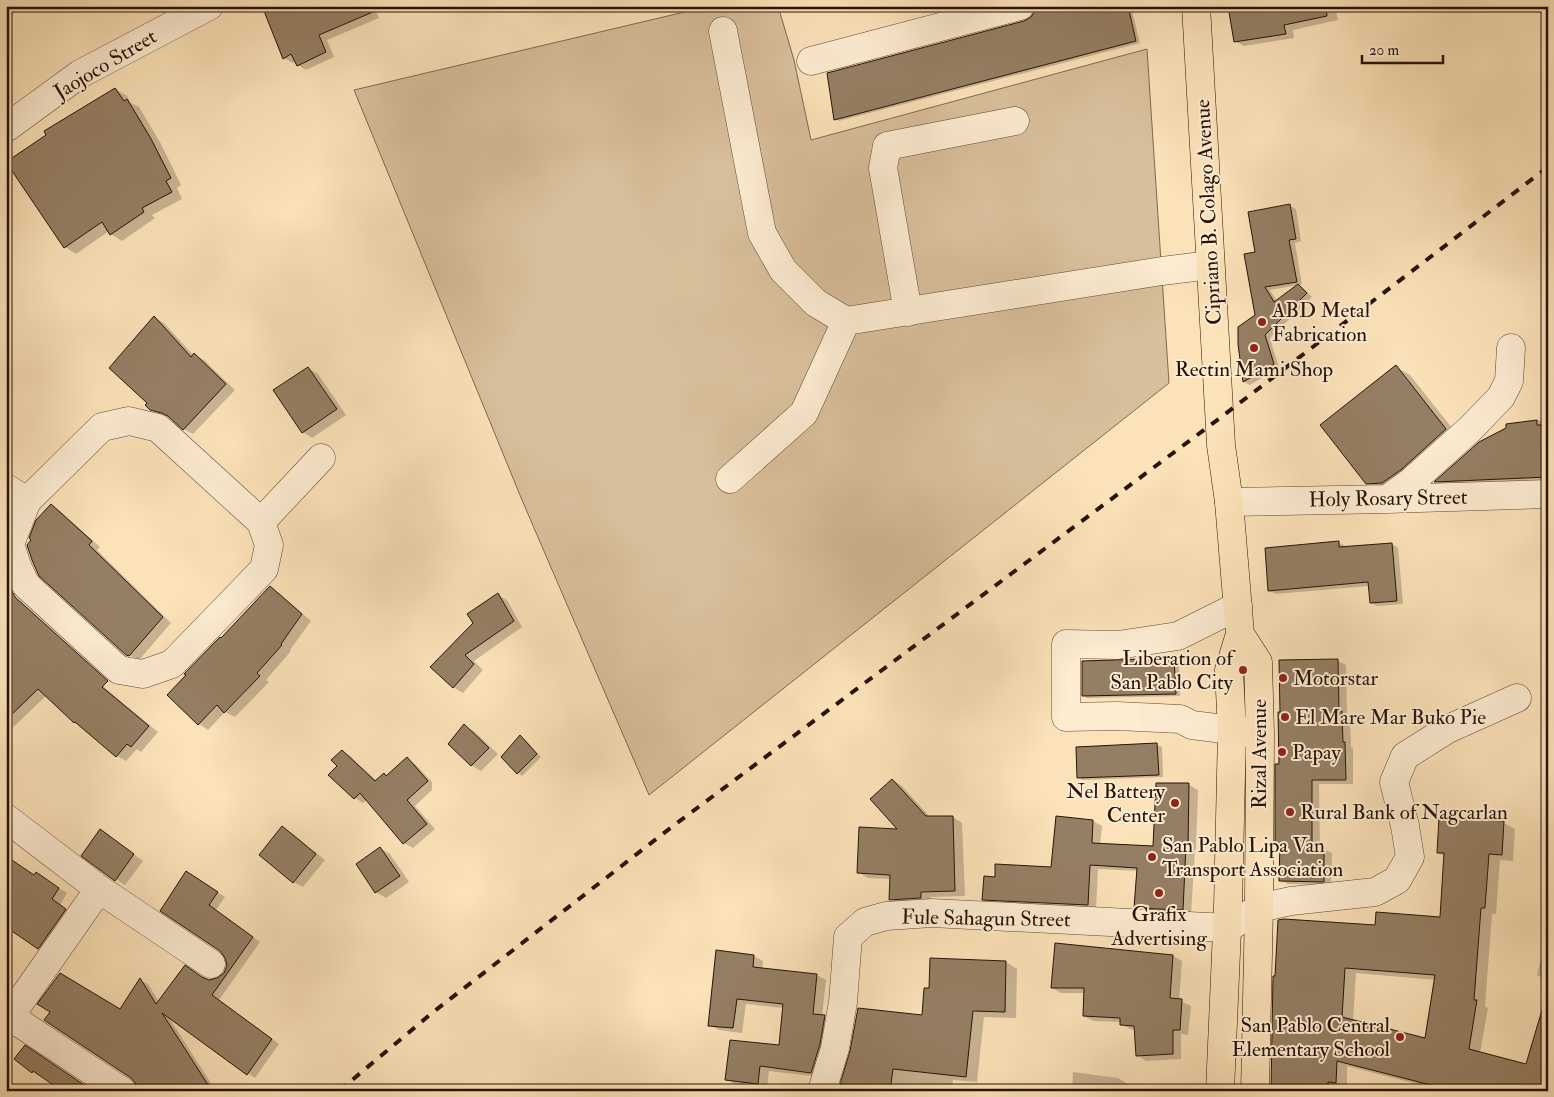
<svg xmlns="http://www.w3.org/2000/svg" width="1554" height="1097" viewBox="0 0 1554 1097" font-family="'IM FELL Double Pica',serif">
	<rect width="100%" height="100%" fill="#fce2b9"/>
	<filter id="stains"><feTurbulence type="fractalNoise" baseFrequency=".004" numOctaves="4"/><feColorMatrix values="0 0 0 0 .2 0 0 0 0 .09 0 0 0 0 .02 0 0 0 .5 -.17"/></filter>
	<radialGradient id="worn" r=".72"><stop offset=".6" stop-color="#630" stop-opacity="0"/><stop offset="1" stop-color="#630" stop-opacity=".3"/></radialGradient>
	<!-- green -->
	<path fill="#d8bf9b" stroke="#7f6951" d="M710,6H778L794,60L811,140L1147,49L1169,383L649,795L522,500L354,90Z"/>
	<!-- shadow -->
	<path fill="#0003" fill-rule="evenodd" d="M263,6H374L379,18L327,40L334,57L306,70L298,65L296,61L293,63L284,58Z
		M1036,6H1131L1140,43L839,121L835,119L1024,22L1032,18L1036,10Z
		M1230,6H1335L1338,20L1293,30L1294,38L1244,46L1235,41Z
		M115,89L127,96L131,103L139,107L161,144L181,185L177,188L182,199L152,215L155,218L122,241L111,234L109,231L76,254L65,247Z
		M1290,206L1296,209L1301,241L1295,243L1302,285H1299L1304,289L1312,297L1270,338L1279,368L1250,385L1244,382L1240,344L1256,316L1257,253ZM1298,285L1277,301L1270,290Z
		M155,318L164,323L194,356L195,355L204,360L235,390L193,434L184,429L171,417L161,415L150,409L149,403Z
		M1396,367L1410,375L1460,438L1382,491L1367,483Z
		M308,368L318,374L346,415L312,438L303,432Z
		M1548,419V485L1449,489L1437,482L1508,428V425Z
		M51,505L60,511L100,547L97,550L171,623L139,660L127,654L33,540Z
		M1338,542L1345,546V548L1392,544L1398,548L1403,604L1377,606L1371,603L1369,586L1276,594L1270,591Z
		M270,588L279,593L311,621L290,650L291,651L266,680L269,682L235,717L225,712L208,730L199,724L169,695Z
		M498,595L507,600L522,627L474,661L483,670L463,693L453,687L474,623Z
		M1174,659L1179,662L1180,696L1087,698L1083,695V662Z
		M1338,661L1346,665L1347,715L1350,717L1351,747L1353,748V784H1319L1320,848L1324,849L1332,853L1331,885L1288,884L1280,880L1281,845L1276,842L1281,766V662Z
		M98,682L158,732L141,752L137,749L126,761L117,756L82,727L74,722L47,695L6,734V684Z
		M464,726L474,731L498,754L481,771L471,765Z
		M520,737L525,739L541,757L522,776L518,773Z
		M1157,745L1162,747L1163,777L1083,780L1078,777L1077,748Z
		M342,751L350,756L377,781L384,775L387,776L407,759L415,764L432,782V790L415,806L435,829L413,848L404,843L367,800L363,803L355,798L330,775L338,766Z
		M893,780L902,786L930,817H953L962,823L965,896L931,897L930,903L900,905L890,899L891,879L868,878L858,872L900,831Z
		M1157,784L1189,785L1198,790L1196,849H1195L1191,914L1144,912L1135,907L1138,871L1098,869L1096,909L992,904L983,899L996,878L1052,868L1093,821L1102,826L1100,845L1154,848Z
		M1441,818L1504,823L1515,829L1513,861L1500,860L1496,914H1492L1485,1006L1488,1008L1480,1053L1527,1065L1548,1091H1444L1347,1066V1088H1339V1091H1272L1274,977L1376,926L1441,918L1445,856L1438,853ZM1356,973L1436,980L1426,1040L1353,1021Z
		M283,828L292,833L325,860L303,887L293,882Z
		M101,831L143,861L125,885L83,856Z
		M6,846L11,850L6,856Z
		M380,848L390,854L409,882L386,898L376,892L358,864Z
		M34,876L44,879L67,893L60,905L74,914L47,953L39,948Z
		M194,877L225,897L216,910L260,942L219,1000L279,1044L255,1078L168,1016L216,1091H139L121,1011L140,980L148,984L159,1002L204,979L209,981L218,979L225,974L228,965Z
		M1548,931V981L1537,975Z
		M1056,944L1173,956L1182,961L1179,1000L1191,1006L1188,1035L1181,1034V1059L1146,1061L1137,1055L1135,1030L1130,1029L1121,1024V1022L1093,1021L1084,1016L1085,993H1061L1052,988Z
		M717,952L754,956L763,961L762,969L817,975L826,980L822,1016L834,1022L820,1077L769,1071L767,1088L735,1084L726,1079L780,1047L784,1008L746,1004L742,1033L719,1030L710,1025Z
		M1006,962L1017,969L1016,1018L984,1017L977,1082L953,1080L951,1091H841L923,1017Z
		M1073,1072L1118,1078L1128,1084V1091H1072Z"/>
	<!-- building -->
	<path fill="#957f64" stroke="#261307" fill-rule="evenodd" d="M262,6H387L319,35L326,52L297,66L291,54L283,59Z
		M1053,6H1128L1136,41L834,120L827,73L1024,21L1031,17L1035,11Z
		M1228,6H1326L1327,16L1284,25L1286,34L1234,42Z
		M115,88L124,101L127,99L150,137L171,178L166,181L172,192L142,208L144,212L110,235L102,222L64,248L6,162L46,135L44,131Z
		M1290,204L1296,239L1289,240L1297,282L1265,287L1274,302L1298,284L1307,293L1265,335L1274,364L1243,382L1238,344V327L1255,315L1244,254L1255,252L1248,212Z
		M154,316L191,357L194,353L226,384L183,430L168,416L162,413L150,410L145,405L147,403L109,368Z
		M1396,365L1446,429L1402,469L1382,483L1366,484L1320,425Z
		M308,367L337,409L302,433L273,390Z
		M1537,420V425H1548V477L1434,482L1479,442L1506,428V424Z
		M51,504L92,541L89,545L163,617L129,656L126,655L39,576L32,560L27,545L31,540L29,538L36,520Z
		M1339,541V547L1392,543L1397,601L1370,603L1368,582L1268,591L1265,548Z
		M9,586L15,597L108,681L102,687L149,726L131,747L127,744L116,757L75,722L74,723L38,689L6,720V589Z
		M270,586L302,614L281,644L282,645L257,673L260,676L224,713L217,705L198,725L167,695L186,675L184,674L220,637L221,638Z
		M498,593L514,621L465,655L474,664L453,688L430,667L473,623L467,614Z
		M1174,658L1176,694L1082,696V661Z
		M1338,659L1339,711H1342L1343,742H1345L1346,780H1312V847H1324V882L1279,881L1280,843H1275V764H1279L1278,712H1280L1279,660Z
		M464,724L489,748L471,766L448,744Z
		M520,735L537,754L517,774L501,757Z
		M1157,743L1159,775L1077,778L1076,747Z
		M342,750L375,781L384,773L386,776L407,757L428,781L407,800L427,824L403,844L360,793L354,799L328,775L337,766L331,760Z
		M892,779L926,816H953L955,891L921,892V898L889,900L890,875L857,873L859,827L897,829L870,799Z
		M1156,783H1189L1188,845H1186L1183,910L1134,908L1137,868L1090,865L1088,905L982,900L984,876L995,877V864L1051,867L1056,816L1093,820L1092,843L1153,846Z
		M1439,817L1504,821L1502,855L1489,854L1485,908H1481L1474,1000H1477L1469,1049L1526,1064L1542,1010L1548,1011V1091H1454L1337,1061L1336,1083L1328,1082V1091H1271L1273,976H1275L1278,920L1284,919L1375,925L1376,912L1440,917L1444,853H1437ZM1345,968L1435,975L1425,1038L1342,1017Z
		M282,826L316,854L293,883L259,855Z
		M100,829L134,854L115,881L81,856Z
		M380,847L400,876L375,893L356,864Z
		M6,856L34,875L36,872L59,888L52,899L66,909L38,949L6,927Z
		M186,871L218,892L209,905L253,937L212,995L272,1039L247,1075L162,1013L212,1091H137L136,1084L131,1078L44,1020L50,1012L37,1004L60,973L120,1009L140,978L156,1004L185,965L202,977L209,980L217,978L224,973L227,965L225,958L220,951L160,911Z
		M1055,943L1173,955L1170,998L1182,999L1180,1030H1173V1054L1136,1056L1134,1026L1120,1025V1018L1083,1016L1084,988H1051Z
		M716,950L754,955L753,967L817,974L813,1014L825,1015L820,1044L811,1073L760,1066L758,1084L725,1080L730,1040L779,1045L783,1004L737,999L733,1028L708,1026Z
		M930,958L1006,961L1005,1012L973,1011L966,1077L893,1069L890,1091H840L841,1081L850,1051L858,1008L922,1015L924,988H929Z
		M25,1045L93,1091H62L33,1071L32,1073L14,1059Z"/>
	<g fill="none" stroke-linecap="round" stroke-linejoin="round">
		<defs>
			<path id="minor" d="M723,31L762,233L783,270L816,303L846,321L1162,271L1210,265
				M811,61L1020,6
				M6,128L80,74L209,6
				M908,312L883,168L887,146L1015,121
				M129,421L158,428L261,522L269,545L264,569L172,664L143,674L119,670L26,585L17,566L10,544L27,501L102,427Z
				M730,479L804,413L846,321
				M6,488L27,501
				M1387,499L1412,481L1470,429L1501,397L1509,381L1511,348
				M1229,502L1387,499L1548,494
				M261,522L321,458
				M1238,606L1178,636L1118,645L1066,644V717L1117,716L1180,719L1192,725L1255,733
				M6,818L99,889L211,964
				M6,1014L122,1091
				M6,1022L99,889
				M822,1091L835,1048L843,1002L848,937L865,922L886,916L932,913L1228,928L1259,908L1291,901L1375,892L1397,880L1410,857L1405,826L1394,782L1405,756L1448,729L1517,698"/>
			<path id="major" d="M1196,6L1221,445L1229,502L1240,634L1229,670L1232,731L1228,907L1220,1091
				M1240,634L1258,662L1260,733L1259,908L1255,1091"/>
		</defs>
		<!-- minor casing -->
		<use href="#minor" stroke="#5c4734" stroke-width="29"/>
		<!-- major casing -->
		<use href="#major" stroke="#261307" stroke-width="29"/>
		<!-- minor -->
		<use href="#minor" stroke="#fdecd2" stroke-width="28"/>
		<!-- major -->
		<use href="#major" stroke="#fce2b9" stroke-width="28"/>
		<!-- rail -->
		<path stroke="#261307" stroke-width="4" stroke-dasharray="9 9" stroke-linecap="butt" d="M339,1091L432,1013L673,826L1220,418L1548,167"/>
	</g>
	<!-- markers -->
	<g fill="#8f2418" stroke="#fdecd2" stroke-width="2">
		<circle cx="1262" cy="322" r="5"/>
		<circle cx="1254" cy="348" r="5"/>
		<circle cx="1243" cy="670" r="5"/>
		<circle cx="1283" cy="678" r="5"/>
		<circle cx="1285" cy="717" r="5"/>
		<circle cx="1282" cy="752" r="5"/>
		<circle cx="1175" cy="803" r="5"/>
		<circle cx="1290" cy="812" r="5"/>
		<circle cx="1152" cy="857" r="5"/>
		<circle cx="1159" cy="893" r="5"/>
		<circle cx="1400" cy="1037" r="5"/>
	</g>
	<g text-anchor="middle" stroke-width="4" stroke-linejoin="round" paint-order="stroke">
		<!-- street labels -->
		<g font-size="21" fill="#261307" stroke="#fdecd2">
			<text transform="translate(105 64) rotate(-31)" y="7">Jaojoco Street</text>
			<text transform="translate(1208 212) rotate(-93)" y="7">Cipriano B. Colago Avenue</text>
			<text transform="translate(1388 498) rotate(-1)" y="7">Holy Rosary Street</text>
			<text transform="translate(1259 754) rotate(-90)" y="7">Rizal Avenue</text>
			<text transform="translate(986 918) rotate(1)" y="7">Fule Sahagun Street</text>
		</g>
		<!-- poi labels -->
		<g font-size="21" fill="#261307" stroke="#fdecd2" text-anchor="start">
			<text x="1272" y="317">ABD Metal<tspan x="1272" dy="24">Fabrication</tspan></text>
			<text x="1254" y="376" text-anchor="middle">Rectin Mami Shop</text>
			<text x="1233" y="665" text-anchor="end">Liberation of<tspan x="1233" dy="24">San Pablo City</tspan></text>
			<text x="1293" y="685">Motorstar</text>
			<text x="1295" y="724">El Mare Mar Buko Pie</text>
			<text x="1292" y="759">Papay</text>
			<text x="1165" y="798" text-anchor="end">Nel Battery<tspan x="1165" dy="24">Center</tspan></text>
			<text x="1300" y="819">Rural Bank of Nagcarlan</text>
			<text x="1162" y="852">San Pablo Lipa Van<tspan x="1162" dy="24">Transport Association</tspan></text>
			<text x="1159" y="921" text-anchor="middle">Grafix<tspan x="1159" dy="24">Advertising</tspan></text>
			<text x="1390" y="1032" text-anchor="end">San Pablo Central<tspan x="1390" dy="24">Elementary School</tspan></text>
		</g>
	</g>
	<!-- margin -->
	<rect width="1554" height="1097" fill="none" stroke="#fce2b9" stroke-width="25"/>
	<rect x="8" y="8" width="1539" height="1082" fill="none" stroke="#261307" stroke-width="2.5"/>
	<rect x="12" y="12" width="1529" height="1072" fill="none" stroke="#261307"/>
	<!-- scale -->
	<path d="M1362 55v8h81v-8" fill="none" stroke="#261307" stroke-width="2.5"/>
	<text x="1369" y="55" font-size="15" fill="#261307" stroke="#fdecd2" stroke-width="4" paint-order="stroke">20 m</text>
	<rect width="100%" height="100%" filter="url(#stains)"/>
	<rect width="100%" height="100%" fill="url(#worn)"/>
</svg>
